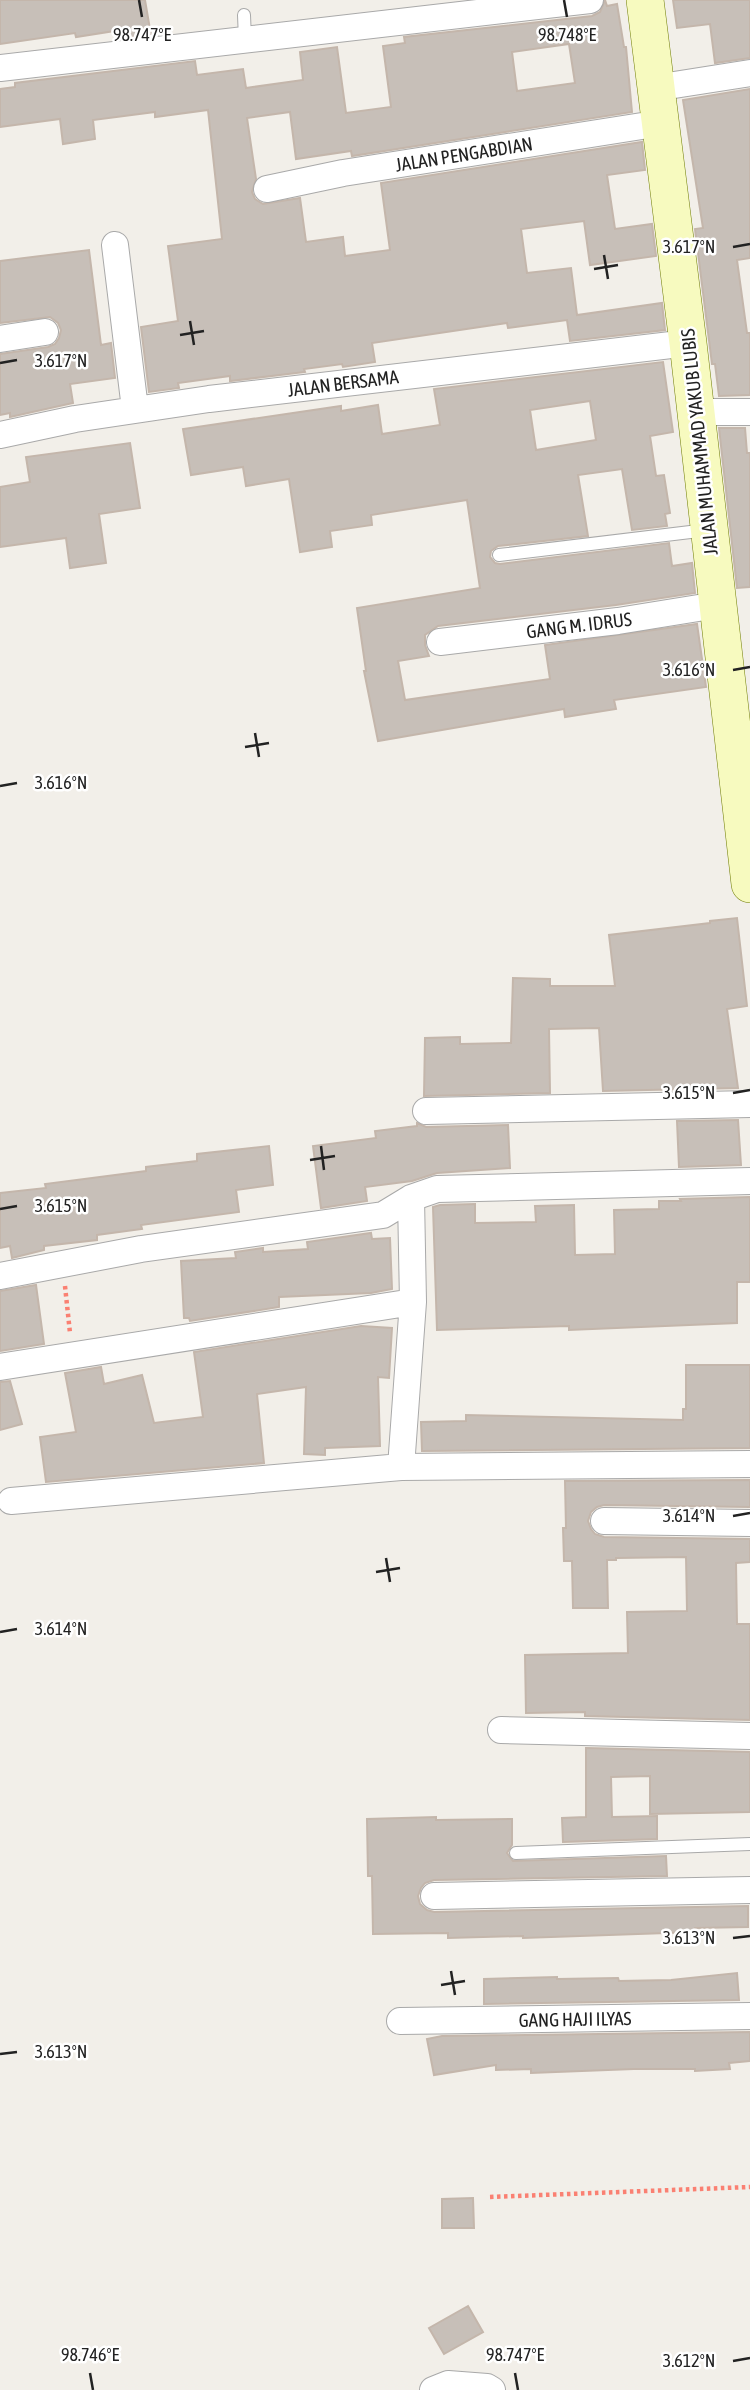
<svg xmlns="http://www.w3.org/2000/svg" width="750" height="2390" viewBox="0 0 750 2390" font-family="'Asap Condensed',sans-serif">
	<rect width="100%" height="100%" fill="#f2efe9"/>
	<!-- building -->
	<path fill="#c7bfb8" stroke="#c4b6ab" stroke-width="2" fill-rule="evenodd" d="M0,0H145L151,35L122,38L121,30L76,37L75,33L0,44Z
		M605,0L607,6L617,4L624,47H626L632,112L352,156L351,151L296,159L290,112L247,118L256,179L252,192L255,199L263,204L300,198L306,242L343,237L345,256L390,250L381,183L642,142L645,170L607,175L615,229L652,224L656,256L590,265L584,221L521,229L527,273L571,268L577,315L662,303L665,330L570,341L567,320L508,328L507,323L372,343L375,362L343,367L342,364L304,369L305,372L230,381V376L178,383L179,388L149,392L141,327L178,321L168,246L222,239L208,110L155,117V112L93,120L95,139L63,144L60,119L0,127V89L15,87V83L195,61L197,75L243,69L246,88L303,80L300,52L337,47L346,113L391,107L383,46L405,43L404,37L592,16L600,12ZM569,44L575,83L517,91L512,52Z
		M673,0H750V58L715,63L710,24L677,28Z
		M750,89V258L737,260L747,333H750V395L719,396L715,364H712L695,229L703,228L683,100Z
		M89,250L101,345L111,343L115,378L70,384L73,403L10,417V413L0,415V354L48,347L55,344L59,338L61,330L58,323L50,317L0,323V261Z
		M663,362L673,432L650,436L656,476L664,475L670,513L665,514L667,526L632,530L622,469L578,475L588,536L498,546L491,551L490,557L495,563L500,564L669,543L672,566L692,563L695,593L616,605L438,626L425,635V645L429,656L398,661L405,700L550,679L545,645L697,624L706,687L614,700L616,709L565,717L564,709L378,741L364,671H366L357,608L480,588L467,500L371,515L372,525L330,531L332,547L300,552L289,479L246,486L243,467L191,475L183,429L341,406V411L378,405L382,434L440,425L434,389ZM590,401L596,440L536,450L530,410Z
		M719,428H745L747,453H750V587L737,588Z
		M130,443L140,508L99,514L106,563L70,568L66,538L0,547V487L30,482L26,457Z
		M737,918L747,1006L727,1009L738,1088L603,1091L599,1028L549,1029L550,1093L424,1096L425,1038L460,1037V1044L511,1043L513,978L550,979V986H615L609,935L710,923V921Z
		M738,1120L741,1165L679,1167L677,1121Z
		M417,1123L426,1127L508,1125L510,1168L437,1173L412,1181L365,1187L367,1201L321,1208L313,1146L376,1138L375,1131L417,1126Z
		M269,1146L273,1185L236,1190L239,1212L141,1225L142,1229L97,1235V1240L44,1246V1250L12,1258L10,1246L0,1248V1193L46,1188L45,1184L146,1171V1167L197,1161V1154Z
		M750,1197V1282H737V1323L569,1330V1326L437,1330L433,1207L440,1205L475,1204V1223L536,1222L535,1206L574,1205L575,1255L615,1254L614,1210L659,1209V1201H681L680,1199Z
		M371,1233L372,1239L390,1238L392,1289L371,1293L279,1297V1307L190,1321L189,1318H184L181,1261L236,1258L235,1252L263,1248V1252L308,1249L307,1242Z
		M36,1285L44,1344L0,1351V1291Z
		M361,1326L392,1328L389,1378L378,1377L380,1446L325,1448V1455L304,1454L306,1387L257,1394L264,1463L46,1482L40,1437L76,1432L65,1373L101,1367L104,1384L142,1375L154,1423L203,1417L194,1352Z
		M686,1365H750V1448L422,1451L421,1422L466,1421V1415L683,1420V1409H686Z
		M10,1381L22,1424L0,1430V1382Z
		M750,1480V1507L604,1505L597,1507L591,1512L588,1521L591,1529L595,1534L604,1537L750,1539V1562L736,1563L737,1624H750V1720L585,1716V1712L526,1713L525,1655L628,1653L627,1612L687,1611L686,1557L616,1558V1560H607L608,1608H573L572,1561H564L563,1528H566L565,1481Z
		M586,1748L750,1752V1812L650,1814V1776L611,1777L612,1817L657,1816V1839L563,1842L562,1818L586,1817Z
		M436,1817V1820L512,1819V1845L507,1853L513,1861L666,1856L667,1876L434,1880L425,1883L421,1888L418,1896L420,1904L427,1910L434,1912L748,1906V1927L695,1928V1932L523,1938V1936L448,1938V1933L373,1934L372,1876H368L367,1819Z
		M737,1973L739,2000L484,2004V1979L557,1977V1979L618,1978L619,1981L671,1980Z
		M750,2032V2061L729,2063L730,2069L695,2071V2069H634L531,2073V2069L496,2070V2065L434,2075L427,2039L442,2036Z
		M473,2198L474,2228H442V2199Z
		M468,2306L483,2332L444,2354L429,2328Z"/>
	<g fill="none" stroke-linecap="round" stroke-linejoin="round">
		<defs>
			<path id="lane" d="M244,15L245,39
				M499,555L707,530
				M516,1853L750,1844"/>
			<path id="street" d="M0,68L590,0
				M655,88L750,73
				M267,189L343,173L661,123
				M115,245L135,409
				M0,339L45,332
				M696,412H750
				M0,435L75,419L209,399L688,343
				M440,642L618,621L717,605
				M426,1111L750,1104
				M0,1276L141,1249L383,1215L411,1198L437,1189L750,1181
				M0,1367L413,1302
				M401,1467L413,1302L411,1198
				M11,1501L401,1467L750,1464
				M604,1521L750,1523
				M501,1730L750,1736
				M434,1896L750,1890
				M400,2021L750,2016
				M433,2390L448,2384L487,2387L492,2390"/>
			<path id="secondary" d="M645,0L688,343L750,884"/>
		</defs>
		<!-- lane casing -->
		<use href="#lane" stroke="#a9a9a9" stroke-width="14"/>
		<!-- street casing -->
		<use href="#street" stroke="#a9a9a9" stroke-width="28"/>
		<!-- secondary casing -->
		<use href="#secondary" stroke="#707d05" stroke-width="38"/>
		<!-- path -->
		<path stroke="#fa8072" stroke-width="4.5" stroke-dasharray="3.5 3.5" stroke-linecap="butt" d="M65,1286L70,1333
			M490,2197L750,2187"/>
		<!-- lane -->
		<use href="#lane" stroke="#fff" stroke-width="12"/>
		<!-- street -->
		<use href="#street" stroke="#fff" stroke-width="26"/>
		<!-- secondary -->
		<use href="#secondary" stroke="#f7fabf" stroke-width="37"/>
	</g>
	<!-- ticks -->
	<path fill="none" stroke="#222" stroke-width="2.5" d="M139,0L142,17M564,0L567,17M733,247L750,244M604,255L608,279M594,269L618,265M190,321L194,345M180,335L204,331M0,363L17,360M733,670L750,667M255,733L259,757M245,747L269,743M0,786L17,783M733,1093L750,1090M321,1146L324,1170M310,1160L335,1156M0,1209L17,1206M733,1516L750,1513M386,1558L390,1582M376,1572L400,1568M0,1632L17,1629M733,1938L750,1936M451,1971L455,1995M441,1985L465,1981M0,2054L17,2052M733,2361L750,2358M90,2373L93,2390M515,2373L518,2390"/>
	<g text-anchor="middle" stroke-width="5" stroke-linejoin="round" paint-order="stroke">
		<!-- street labels -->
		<g font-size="19" fill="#222" stroke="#fff">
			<text transform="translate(464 154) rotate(-9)" y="7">JALAN PENGABDIAN</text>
			<text transform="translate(343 383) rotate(-7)" y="7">JALAN BERSAMA</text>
			<text transform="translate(699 442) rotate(-96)" y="7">JALAN MUHAMMAD YAKUB LUBIS</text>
			<text transform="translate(579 625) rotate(-7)" y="7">GANG M. IDRUS</text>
			<text transform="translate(575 2019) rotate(-1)" y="7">GANG HAJI ILYAS</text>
		</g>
	</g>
	<g font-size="18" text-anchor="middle" fill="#222" stroke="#fff" stroke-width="5" stroke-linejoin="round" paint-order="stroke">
		<text x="142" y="41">98.747°E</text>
		<text x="567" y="41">98.748°E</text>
		<text x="689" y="253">3.617°N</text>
		<text x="61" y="367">3.617°N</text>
		<text x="689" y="676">3.616°N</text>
		<text x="61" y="789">3.616°N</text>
		<text x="689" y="1099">3.615°N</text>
		<text x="61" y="1212">3.615°N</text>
		<text x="689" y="1522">3.614°N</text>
		<text x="61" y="1635">3.614°N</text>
		<text x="689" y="1944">3.613°N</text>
		<text x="61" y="2058">3.613°N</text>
		<text x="90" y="2361">98.746°E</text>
		<text x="515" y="2361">98.747°E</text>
		<text x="689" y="2367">3.612°N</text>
	</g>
</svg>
